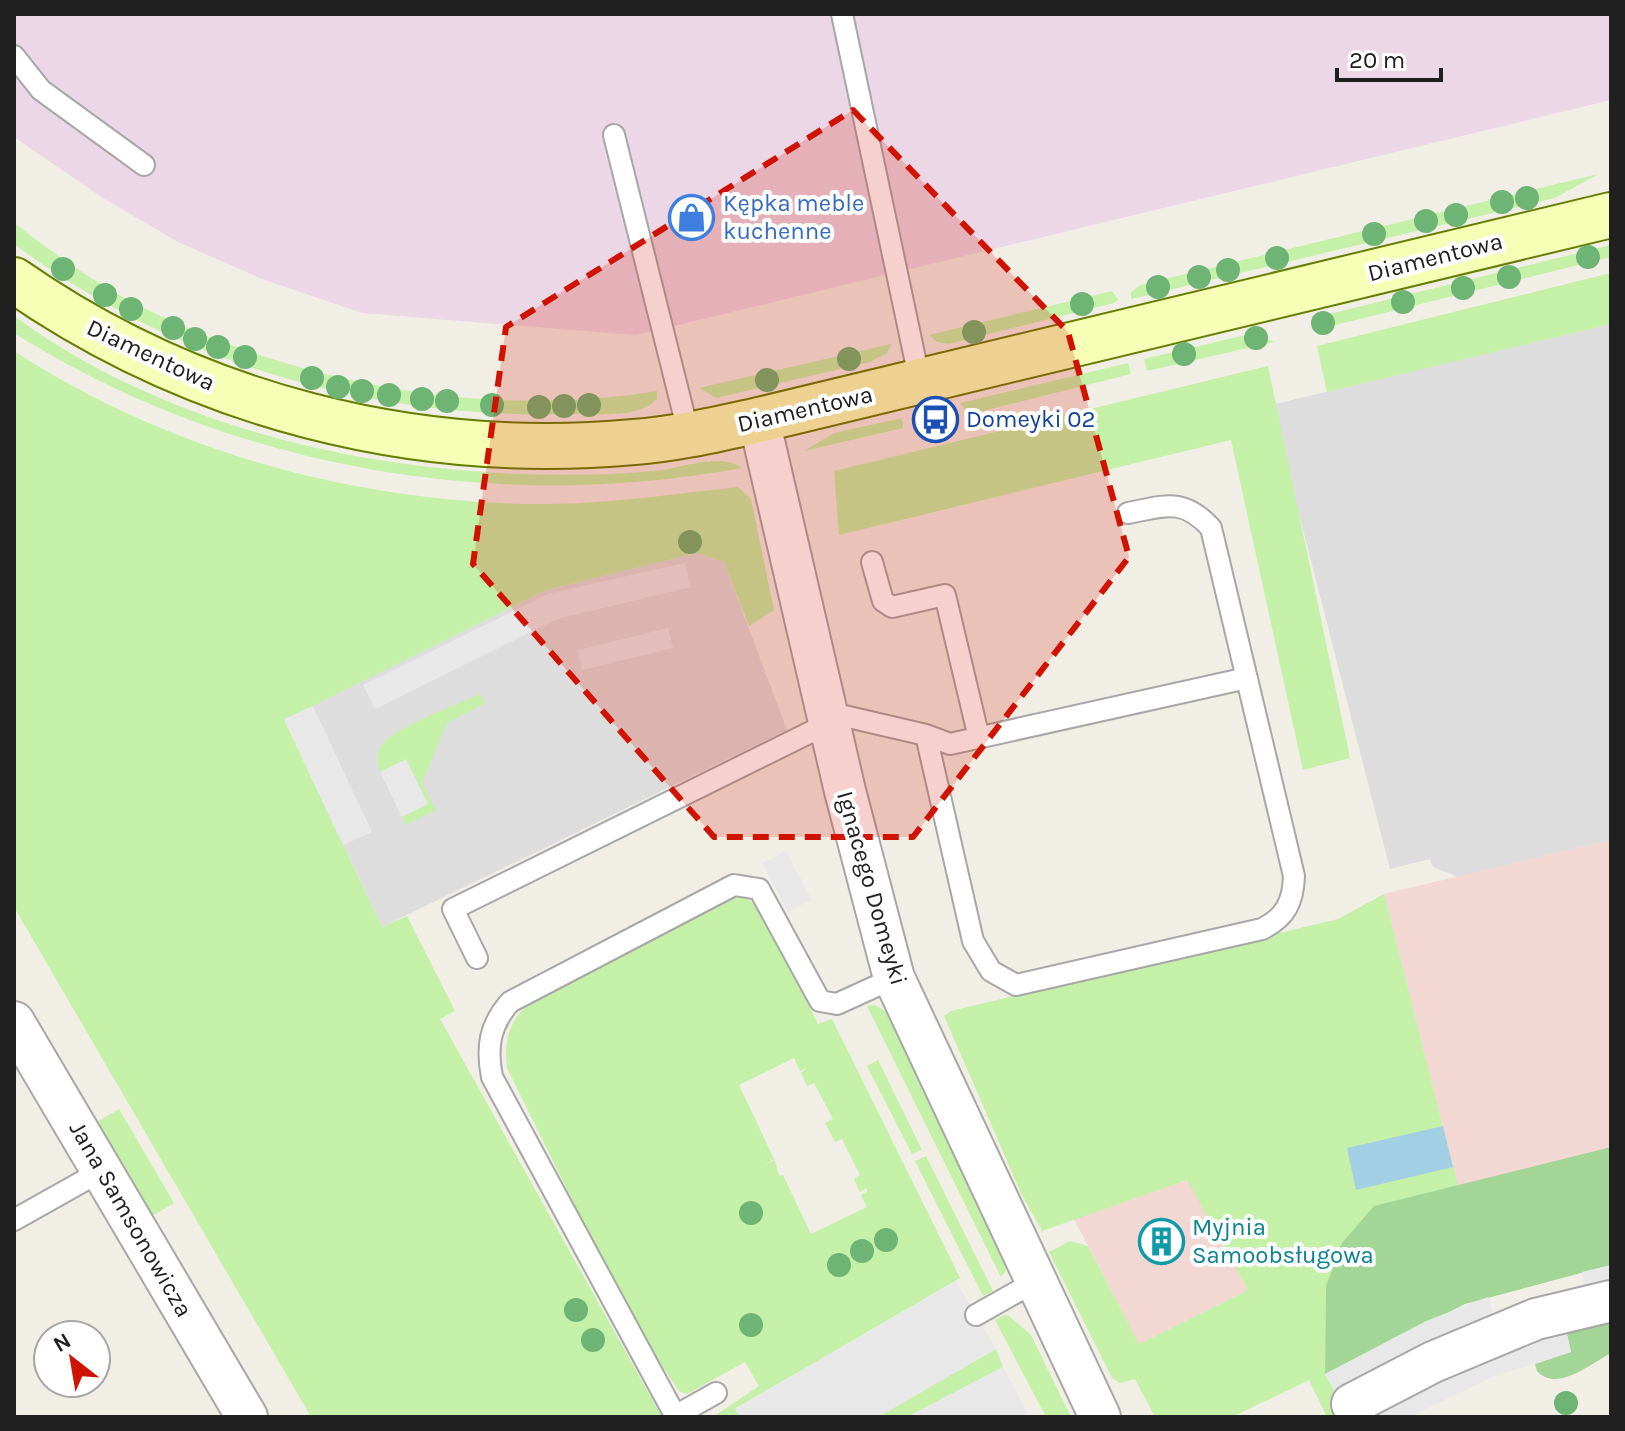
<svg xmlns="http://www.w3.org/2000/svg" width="1625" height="1431" viewBox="0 0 1625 1431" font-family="Karla,sans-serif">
	<rect width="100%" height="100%" fill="#f1eee5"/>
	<!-- residential -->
	<path fill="#dedddd" d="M1611,324V840L1458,877L1433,867L1430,859L1390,869L1271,405Z
		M697,553L724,562L787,730L382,927L284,719L546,590Z"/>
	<!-- commercial -->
	<path fill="#f3d7d3" d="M1611,840V1147L1458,1186L1384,894Z
		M1188,1180L1248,1290L1139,1344L1073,1217Z"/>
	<!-- industrial -->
	<path fill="#ebd7e6" d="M14,14H1611V100L636,335L362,313L262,279L178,242L103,198L14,137Z"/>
	<!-- grass -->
	<path fill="#c4f0a7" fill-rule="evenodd" d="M1598,174L1555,198L1131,299V292L1140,285Z
		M14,223C57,256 103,289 152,312C305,385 489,419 657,391V399C637,420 593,413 565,414C368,419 173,362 14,244Z
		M1611,245V257L1315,330L1318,321L1325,315Z
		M1611,273V324L1327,392L1317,346Z
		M1112,291L1118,300L1114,303L949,344L937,342L929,335Z
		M14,316C159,422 344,467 521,474C565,476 610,475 654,471C675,469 698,460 719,461C728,461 734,463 742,468C493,514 229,468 14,333Z
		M1254,333L1274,342L1147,371L1144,359Z
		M891,344L887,353L870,362L716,398L699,388Z
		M14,351C167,451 356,503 538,504C604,505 673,494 738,487L751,499L774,610L749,626L724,562L697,553L546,590L284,720L382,927L407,916L455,1011L440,1019L662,1417H311L14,907Z
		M1128,363L1131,374L975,413L964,409L960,403Z
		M1268,366L1350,758L1303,770L1231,440L839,535L834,471Z
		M902,418L903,428L804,451L834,433Z
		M480,694L485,703L447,723L422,783L436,810L406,825L402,817L428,803L406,759L380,772C376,762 376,750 384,742C404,723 454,706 480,694Z
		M1384,894L1458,1186L1436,1192L1326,1286L1325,1374L1350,1417H1327L1309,1380L1232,1417H1155L1135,1379L1120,1383L1112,1378L1049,1252L1070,1241L1088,1246L1139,1344L1248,1290L1187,1180L1042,1231L1021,1193L944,1016L951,1011L1338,919Z
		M727,896L747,899L760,907L818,1024L832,1019L960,1278L736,1408L740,1417H713L759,1386L745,1362L687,1394L679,1391L633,1323L507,1068C503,1037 511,1018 535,998ZM794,1058L800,1071L807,1068L801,1073L807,1086L814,1083L833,1119L825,1123L835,1142L842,1139L860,1175L854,1179L860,1192L866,1188L868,1191L861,1195L867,1207L811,1234L783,1175L779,1176L775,1160L765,1165L774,1159L739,1085Z
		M874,1005L889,1013L1002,1250L1006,1270L1001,1277L867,1006Z
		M878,1060L922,1150L912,1154L867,1066Z
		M119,1109L174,1203L152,1216L97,1122Z
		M926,1156L993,1291L983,1296L915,1161Z
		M1007,1314L1031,1335L1071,1417H1046L995,1320Z
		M996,1349L1003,1367L907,1417H878Z"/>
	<!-- forest -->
	<path fill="#a3d596" d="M1611,1147V1265L1465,1304L1325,1374L1326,1286L1342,1243L1374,1206Z
		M1611,1319V1353C1590,1364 1557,1393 1537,1371L1535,1364L1571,1352L1566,1330Z"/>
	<!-- parking -->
	<path fill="#e8e8e8" d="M685,563L691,587L557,619L375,709L363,685L548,594Z
		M668,628L673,648L582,670L578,650Z
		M313,706L372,832L343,845L284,719Z
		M406,759L428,804L402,817L380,772Z
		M786,851L812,900L788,912L762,863Z
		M1611,1265V1292L1587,1297L1582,1272Z
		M956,1281L996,1349L878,1417H740L735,1409Z
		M1488,1297L1495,1319L1337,1396L1325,1374L1426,1321Z
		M1566,1330L1571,1352L1492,1377L1410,1417H1358L1456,1367Z
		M1003,1367L1029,1417H907Z"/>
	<!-- water -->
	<path fill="#a2cfe3" d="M1443,1126L1453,1167L1356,1190L1347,1148Z"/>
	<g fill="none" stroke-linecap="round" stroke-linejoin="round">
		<defs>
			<path id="lane" d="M842,14L920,382
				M14,56L41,90L144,165
				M614,135L689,435
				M872,562L883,601L892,607L945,595L979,738
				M827,712L926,735L950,744L1247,678
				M926,735L973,941L991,971L1016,985L1262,929C1286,917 1293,902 1294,876L1211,528C1183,497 1165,506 1128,513
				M477,958L453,909L829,723
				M14,1220L103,1170
				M976,1315L1036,1281
				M675,1416L716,1393
				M676,1417L492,1077C486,1046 490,1025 510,1002L734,885L759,889L820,1001L837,1004L894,978"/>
			<path id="street" d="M759,420L845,791L894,978L1100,1417
				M14,1022L247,1417
				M1352,1404L1433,1362L1536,1319L1611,1301"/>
			<path id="secondary" d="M14,280C195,406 415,462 634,442C676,439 718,429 759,420L1611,215"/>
		</defs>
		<!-- lane casing -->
		<use href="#lane" stroke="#a7a7a7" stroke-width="24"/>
		<!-- street casing -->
		<use href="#street" stroke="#a7a7a7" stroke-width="44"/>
		<!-- secondary casing -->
		<use href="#secondary" stroke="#657e00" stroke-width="48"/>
		<!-- lane -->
		<use href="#lane" stroke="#fff" stroke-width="20"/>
		<!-- street -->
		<use href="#street" stroke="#fff" stroke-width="40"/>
		<!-- secondary -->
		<use href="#secondary" stroke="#f5ffb6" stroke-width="44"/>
	</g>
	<!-- trees -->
	<g fill="#6eb474">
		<circle cx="1527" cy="198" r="12"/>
		<circle cx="1502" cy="202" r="12"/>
		<circle cx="1456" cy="215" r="12"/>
		<circle cx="1426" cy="221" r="12"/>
		<circle cx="1374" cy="234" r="12"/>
		<circle cx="1588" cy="257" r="12"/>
		<circle cx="1277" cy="258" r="12"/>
		<circle cx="63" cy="269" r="12"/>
		<circle cx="1228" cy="270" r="12"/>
		<circle cx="1199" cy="277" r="12"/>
		<circle cx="1509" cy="277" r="12"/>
		<circle cx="1158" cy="287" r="12"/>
		<circle cx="1463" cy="288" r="12"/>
		<circle cx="105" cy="295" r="12"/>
		<circle cx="1403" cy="302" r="12"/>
		<circle cx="1082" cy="304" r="12"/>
		<circle cx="131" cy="309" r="12"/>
		<circle cx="1323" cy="323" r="12"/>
		<circle cx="173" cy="328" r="12"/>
		<circle cx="974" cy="332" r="12"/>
		<circle cx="1256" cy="338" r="12"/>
		<circle cx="195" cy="339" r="12"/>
		<circle cx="218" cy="347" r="12"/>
		<circle cx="1184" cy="354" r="12"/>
		<circle cx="245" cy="357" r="12"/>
		<circle cx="849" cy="359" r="12"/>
		<circle cx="312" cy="378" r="12"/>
		<circle cx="767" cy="380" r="12"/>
		<circle cx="338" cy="387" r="12"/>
		<circle cx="362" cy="391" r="12"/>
		<circle cx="389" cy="395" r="12"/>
		<circle cx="422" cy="399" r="12"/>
		<circle cx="447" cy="401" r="12"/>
		<circle cx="492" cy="405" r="12"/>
		<circle cx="589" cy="405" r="12"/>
		<circle cx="564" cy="406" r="12"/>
		<circle cx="539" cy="407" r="12"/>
		<circle cx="690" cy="542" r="12"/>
		<circle cx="751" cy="1213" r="12"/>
		<circle cx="886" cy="1240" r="12"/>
		<circle cx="862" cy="1251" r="12"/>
		<circle cx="839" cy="1265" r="12"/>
		<circle cx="576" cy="1310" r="12"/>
		<circle cx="751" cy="1325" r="12"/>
		<circle cx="593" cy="1340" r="12"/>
		<circle cx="1566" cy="1403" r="12"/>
	</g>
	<!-- marked area -->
	<path fill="#d01200" fill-opacity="0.2" stroke="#d01200" stroke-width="6" stroke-dasharray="16 10" stroke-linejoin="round" d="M853,110L1068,332L1129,557L913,837H714L473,564L506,327Z"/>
	<!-- icons -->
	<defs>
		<symbol id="shop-ring" viewBox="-11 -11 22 22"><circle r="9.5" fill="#fff" stroke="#3f7fe0" stroke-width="1.5"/><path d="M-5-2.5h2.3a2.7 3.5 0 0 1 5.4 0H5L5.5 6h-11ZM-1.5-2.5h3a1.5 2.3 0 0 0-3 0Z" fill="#3f7fe0"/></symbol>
		<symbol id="bus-ring" viewBox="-11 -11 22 22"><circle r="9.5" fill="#fff" stroke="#1a4fb4" stroke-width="1.5"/><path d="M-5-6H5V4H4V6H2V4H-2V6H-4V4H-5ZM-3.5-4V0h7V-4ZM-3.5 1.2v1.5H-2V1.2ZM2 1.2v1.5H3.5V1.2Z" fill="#1a4fb4"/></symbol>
		<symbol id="building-ring" viewBox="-11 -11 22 22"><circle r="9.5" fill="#fff" stroke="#0f9aa8" stroke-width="1.5"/><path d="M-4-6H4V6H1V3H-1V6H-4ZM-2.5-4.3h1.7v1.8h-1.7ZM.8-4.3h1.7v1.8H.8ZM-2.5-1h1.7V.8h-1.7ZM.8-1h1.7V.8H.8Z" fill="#0f9aa8"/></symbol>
	</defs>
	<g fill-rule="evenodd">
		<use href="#shop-ring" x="666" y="192" width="51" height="51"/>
		<use href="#bus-ring" x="910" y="394" width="51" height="51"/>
		<use href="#building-ring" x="1136" y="1216" width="51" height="51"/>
	</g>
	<g text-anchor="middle" stroke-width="8" stroke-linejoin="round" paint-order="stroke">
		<!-- shop labels -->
		<g font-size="24" fill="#366cbe" stroke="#fff" text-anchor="start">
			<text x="723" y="211">Kępka meble<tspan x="723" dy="28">kuchenne</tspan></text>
		</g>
		<!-- street labels -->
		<g font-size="24" fill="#202020" stroke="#fff">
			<text transform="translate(1435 257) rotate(-14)" y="8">Diamentowa</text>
			<text transform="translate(151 355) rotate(25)" y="8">Diamentowa</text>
			<text transform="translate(805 409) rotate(-13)" y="8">Diamentowa</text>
			<text transform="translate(872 888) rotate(74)" y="8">Ignacego Domeyki</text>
			<text transform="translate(131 1219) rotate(60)" y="8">Jana Samsonowicza</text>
		</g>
		<!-- transit labels -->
		<g font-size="24" fill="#164399" stroke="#fff" text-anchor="start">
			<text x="966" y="427">Domeyki 02</text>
		</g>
		<!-- culture labels -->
		<g font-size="24" fill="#0d838f" stroke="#fff" text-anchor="start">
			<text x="1192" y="1235">Myjnia<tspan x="1192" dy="28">Samoobsługowa</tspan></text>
		</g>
	</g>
	<!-- border -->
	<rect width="1625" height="1431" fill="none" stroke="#202020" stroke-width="32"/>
	<!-- north arrow -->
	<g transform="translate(72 1359) rotate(329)"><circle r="38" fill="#ffffff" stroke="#a6a6a6" stroke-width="2"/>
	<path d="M0-6L14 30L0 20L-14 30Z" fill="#d01200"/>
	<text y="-12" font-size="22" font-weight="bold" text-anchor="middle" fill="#202020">N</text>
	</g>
	<!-- scale -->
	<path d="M1337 68v12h104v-12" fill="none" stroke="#202020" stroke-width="4"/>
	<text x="1349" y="68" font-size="24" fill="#202020" stroke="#ffffff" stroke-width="6" paint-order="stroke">20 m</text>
</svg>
